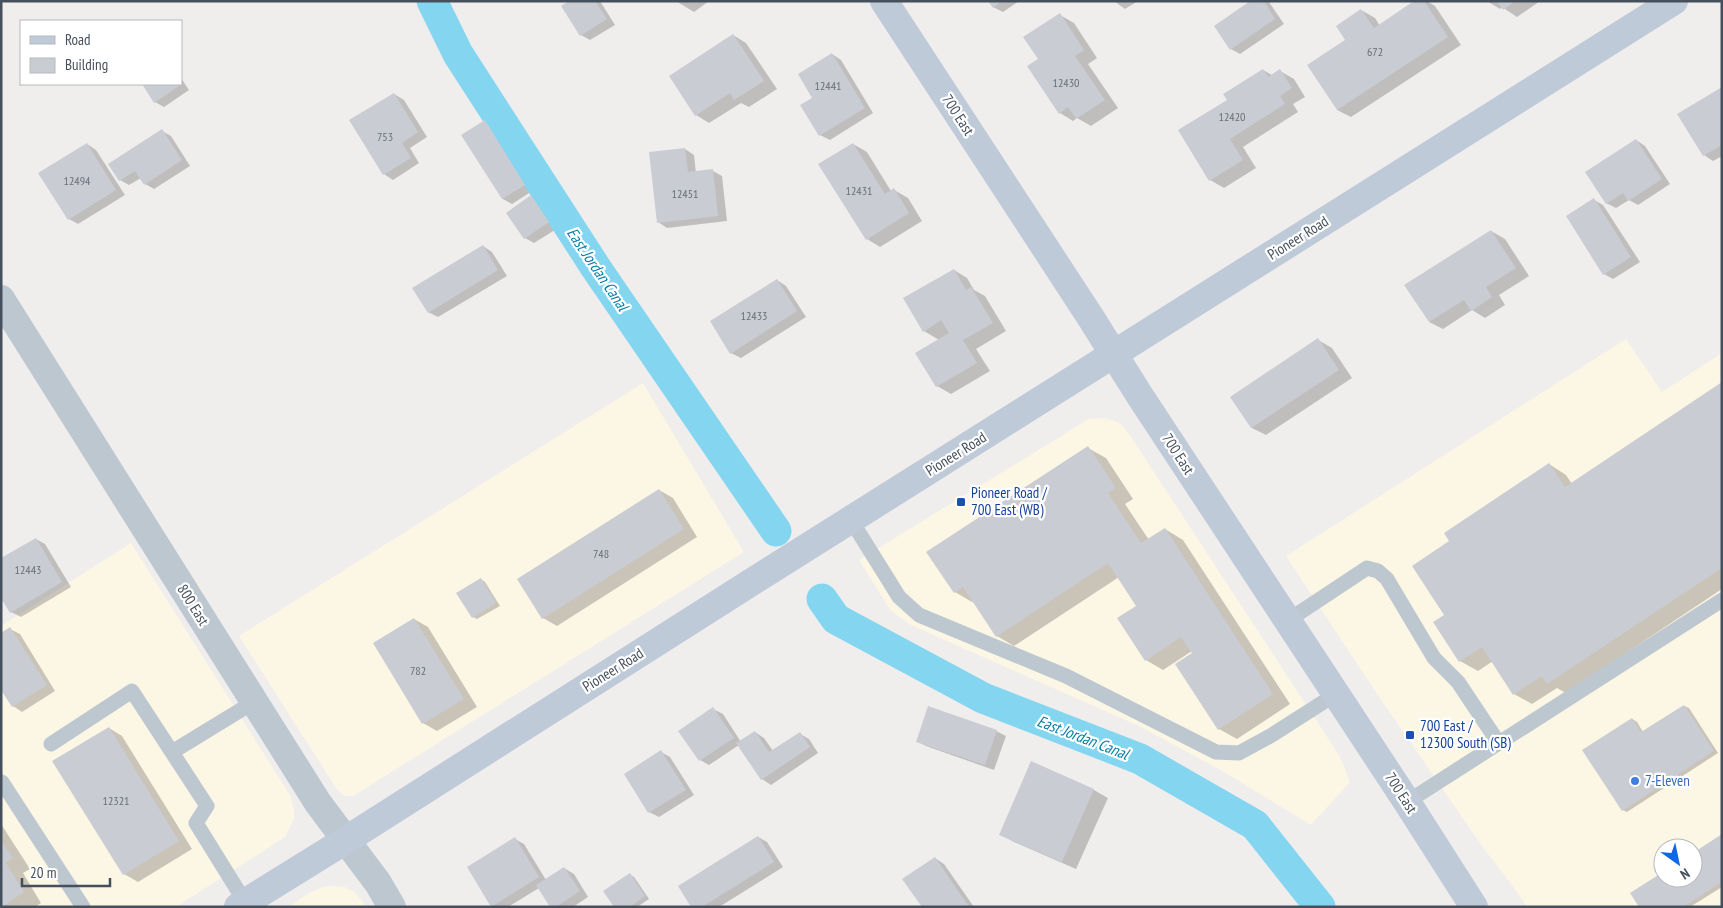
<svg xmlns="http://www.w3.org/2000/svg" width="1723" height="908" viewBox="0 0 1723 908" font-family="'PT Sans Narrow',sans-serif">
	<rect width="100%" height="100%" fill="#f0eded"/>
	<!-- commercial -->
	<path fill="#fcf6e5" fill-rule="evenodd" d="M1626,339L1662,392L1722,353V907H1527L1509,881L1484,849L1375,691L1286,556ZM1663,848H1693V878H1663Z
		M643,383L744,552L353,796H345L338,791L239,636Z
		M1105,418L1117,422L1123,426L1133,440L1339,755L1350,782L1311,825L1219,769L1139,726L911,625L891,611L859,560L1079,425L1089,419Z
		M131,543L290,795L294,809V819L285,837L176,907H1V626Z
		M330,886L345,887L353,891L362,900L366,907H288L309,893L323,887Z"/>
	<!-- shadow -->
	<path fill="#0003" d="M571,1H600L615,25L590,40L581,35Z
		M676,1H709L694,12Z
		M989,1H1019L1003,12L993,7Z
		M1114,1H1138L1125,9Z
		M1252,1L1269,2L1284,24L1240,54L1231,49Z
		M1417,1H1427L1435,6L1461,45L1351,117L1337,110L1346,40L1361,10L1375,18L1380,26Z
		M1487,1H1540L1517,17L1502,7L1500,9Z
		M1060,15L1074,23L1097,58L1088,64L1118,108L1091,126L1077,118L1073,121L1060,113L1039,59Z
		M733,35L746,43L777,89L749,107L741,103L709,123L696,115Z
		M832,54L841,60L873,113L830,140L820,135L814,98Z
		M1263,70L1272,75L1280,71L1294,79L1305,97L1293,104L1298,112L1243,147L1256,168L1224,188L1210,180L1229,100Z
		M181,78L189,90L164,107L155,102L143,84H181Z
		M1722,88V156L1713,161L1704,155Z
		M394,94L404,100L427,137L410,148L419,163L393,180L384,174Z
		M485,122L494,127L534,190L512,204L503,199L463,135Z
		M162,131L171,136L190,166L154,189L145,184L141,178L129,185L120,180Z
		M1636,140L1645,146L1670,184L1638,205L1629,200L1616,208L1606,203Z
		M87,144L96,150L125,195L78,224L69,219Z
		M853,144L867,152L891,191L894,190L908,198L922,221L880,247L867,239Z
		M685,149L694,155L696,173L713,171L722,176L727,221L667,228L658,222Z
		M531,197L540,202L558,228L534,243L525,238Z
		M1594,200L1603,205L1640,262L1613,279L1604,274Z
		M1491,231L1505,239L1529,276L1499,295L1505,305L1485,318L1472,310L1443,329L1429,322Z
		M483,246L492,252L507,276L438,317L428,312Z
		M954,270L967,278L974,290L985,296L1006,331L976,349L990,371L951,394L937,386L939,340L924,331Z
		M777,280L786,286L806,317L741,358L731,353Z
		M1318,340L1332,348L1352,378L1266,435L1252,428L1232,398Z
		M1722,383V589L1566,693L1557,688L1532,704L1514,694L1493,661L1478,671L1460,661L1446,615L1451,542L1549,464L1566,475L1572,484Z
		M1088,448L1106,458L1133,499L1125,504L1149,540L1165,529L1183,540L1290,704L1237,739L1219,729L1192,651L1163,670L1146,660L1137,606L1119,577L1014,646L997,636L974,601L972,602L955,592Z
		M659,490L673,498L697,537L557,626L543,618L519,579Z
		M36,539L45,544L71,587L21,617L11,612Z
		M481,579L485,582L500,606L477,619L473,617Z
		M414,619L428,627L477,707L437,731L423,723Z
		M10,629L20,634L55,691L22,712L13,706Z
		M1684,706L1689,708L1718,753L1627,812L1623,810L1632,719L1637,722L1643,732Z
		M713,709L723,714L741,742L755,732L764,738L773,751L800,734L809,739L818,753L771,785L762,779L739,745L709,765L700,760Z
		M109,728L122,736L192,849L138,882L124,874Z
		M996,731L1006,736L994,770L926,746L917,741Z
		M661,752L670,757L694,795L659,817L649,812Z
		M1031,763L1094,790L1108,798L1076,869L1014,842L1000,834Z
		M1,824L30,869L23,873L41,903L35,907H1Z
		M1722,836V887L1690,907H1641L1663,873V878H1693V854Z
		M758,837L767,842L783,867L719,907H692Z
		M515,839L524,844L546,880L564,868L574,874L588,897L573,907H551L539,888L508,907L492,906Z
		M935,858L944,864L974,907H923Z
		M630,875L634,877L649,899L637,907H615Z"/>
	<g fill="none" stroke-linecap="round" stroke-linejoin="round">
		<!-- canal -->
		<path stroke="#84d6f0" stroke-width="31" d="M432,1L458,54L596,268L776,531
			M822,599L836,619L983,698L1140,759L1255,825L1320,907"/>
	</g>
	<!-- building -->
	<path fill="#caccd3" d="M569,1H595L607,19L580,36L561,6Z
		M988,1H1002L993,8Z
		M1250,1H1264L1275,19L1230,50L1214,26Z
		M1414,1H1424L1448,37L1337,110L1307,65L1345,40L1336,26L1361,9L1374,28Z
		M1497,1H1515L1503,10Z
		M1060,13L1084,50L1075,56L1105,100L1076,119L1068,107L1059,114L1027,66L1038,59L1023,37Z
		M733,34L764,81L734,100L730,93L695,116L669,76Z
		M832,53L865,108L819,136L800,105L812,98L798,74Z
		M1263,69L1268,77L1280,69L1292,88L1280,96L1285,104L1230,139L1243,160L1209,181L1178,130L1227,100L1223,94Z
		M142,84H182L154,103Z
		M1722,87V145L1703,156L1677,114Z
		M394,93L418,132L402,143L411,158L383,175L349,120Z
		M485,120L525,185L502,199L461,135Z
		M162,129L182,160L144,185L135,171L119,181L108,164Z
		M1636,139L1662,179L1628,201L1623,193L1606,204L1585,172Z
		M87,143L116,190L68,220L38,173Z
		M853,143L885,194L894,188L909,213L866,240L818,164Z
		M685,148L688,172L713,169L718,216L657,223L649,152Z
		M531,195L549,222L524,239L506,213Z
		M1594,198L1631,257L1603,275L1566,216Z
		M1491,230L1516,268L1486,287L1492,297L1471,311L1464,300L1429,322L1404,285Z
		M483,245L498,270L428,313L412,288Z
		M954,269L966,290L971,287L993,323L963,340L977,363L936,387L915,353L949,333L941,320L923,332L903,298Z
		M777,279L797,311L730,354L710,321Z
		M1318,338L1339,370L1251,428L1230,397Z
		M1722,382V568L1547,684L1542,676L1513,695L1482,647L1459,662L1433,622L1444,615L1412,566L1449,541L1444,533L1549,463L1565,487Z
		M1088,446L1116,488L1108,493L1141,543L1165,528L1273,694L1218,730L1175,664L1192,653L1181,637L1145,661L1117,618L1136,606L1108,563L996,637L963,587L954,593L926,552Z
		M659,489L684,529L542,619L517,579Z
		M36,538L62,582L10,613L1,598V558Z
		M481,578L496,603L472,618L456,593Z
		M414,618L464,699L422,724L373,643Z
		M10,627L47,685L12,707L1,690V633Z
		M1684,705L1714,751L1622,811L1582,750L1632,718L1641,732Z
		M928,706L997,730L985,765L916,742Z
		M713,707L734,738L699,761L678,731Z
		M109,727L179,841L123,875L52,761Z
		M755,731L769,752L800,732L810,747L761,780L736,743Z
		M661,750L686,790L648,813L624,774Z
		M1031,761L1094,789L1062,862L999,835Z
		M1722,834V882L1683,907H1639L1630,893L1663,872V878H1693V853Z
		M758,836L774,862L702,907H691L678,886Z
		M515,837L539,877L491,907L467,867Z
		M1,840L13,858L6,863L24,892L2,907Z
		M935,857L969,907H922L902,879Z
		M564,867L580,891L556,907H550L536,885Z
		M630,873L645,896L630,907H614L603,891Z"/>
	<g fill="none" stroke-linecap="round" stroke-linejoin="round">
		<!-- lane -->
		<path stroke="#bdc7d0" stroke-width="15" d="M851,520L899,597L919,615L1066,676L1216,752L1239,753L1272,735L1336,694
			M1287,621L1367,568L1378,571L1387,579L1434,658L1458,682L1498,742
			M51,744L132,691L207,806L196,823L245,902
			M172,752L254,702
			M2,782L83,907
			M1407,802L1722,600"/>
		<!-- street -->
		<path stroke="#bdc7d0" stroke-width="28" d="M1,299L318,803L378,883L392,907"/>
		<!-- secondary -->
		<path stroke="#bfcad8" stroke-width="28" d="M884,1L1091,318L1140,396L1407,802L1474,907
			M238,907L346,840L747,585L1674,1"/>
	</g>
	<!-- markers -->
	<g fill="#1a4fb4" stroke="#fff" stroke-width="2">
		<rect x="956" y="497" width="10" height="10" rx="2.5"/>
		<rect x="1405" y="730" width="10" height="10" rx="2.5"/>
	</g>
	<circle fill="#3f7fe0" stroke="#fff" stroke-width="2" cx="1635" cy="781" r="5"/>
	<g text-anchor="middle" stroke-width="4.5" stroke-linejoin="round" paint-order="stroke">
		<!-- number labels -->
		<g font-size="12" fill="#666f7a">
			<text x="1375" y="56">672</text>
			<text x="1066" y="87">12430</text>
			<text x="828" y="90">12441</text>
			<text x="1232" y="121">12420</text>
			<text x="385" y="141">753</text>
			<text x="77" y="185">12494</text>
			<text x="859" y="195">12431</text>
			<text x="685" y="198">12451</text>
			<text x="754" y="320">12433</text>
			<text x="601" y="558">748</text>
			<text x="28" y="574">12443</text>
			<text x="418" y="675">782</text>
			<text x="116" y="805">12321</text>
		</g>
		<!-- street labels -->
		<g font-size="15" fill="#45505c" stroke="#fff">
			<text transform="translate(958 115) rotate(57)" y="5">700 East</text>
			<text transform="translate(1298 238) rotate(-32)" y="5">Pioneer Road</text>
			<text transform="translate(956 454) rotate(-32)" y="5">Pioneer Road</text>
			<text transform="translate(1178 454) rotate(57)" y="5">700 East</text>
			<text transform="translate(193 605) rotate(58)" y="5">800 East</text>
			<text transform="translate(613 670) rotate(-32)" y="5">Pioneer Road</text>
			<text transform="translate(1401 793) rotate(57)" y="5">700 East</text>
		</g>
		<!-- transit labels -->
		<g font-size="15" fill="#164399" stroke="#fff" text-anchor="start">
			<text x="971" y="498">Pioneer Road /<tspan x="971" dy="17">700 East (WB)</tspan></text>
			<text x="1420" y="731">700 East /<tspan x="1420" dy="17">12300 South (SB)</tspan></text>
		</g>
		<!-- shop labels -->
		<g font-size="15" fill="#366cbe" stroke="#fff" text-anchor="start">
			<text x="1645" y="786">7-Eleven</text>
		</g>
		<!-- water labels -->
		<g font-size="16" font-style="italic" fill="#077fa6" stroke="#fff">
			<text transform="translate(598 269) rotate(56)" y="6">East Jordan Canal</text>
			<text transform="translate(1083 737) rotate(21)" y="6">East Jordan Canal</text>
		</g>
	</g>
	<!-- border -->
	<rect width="1723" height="908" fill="none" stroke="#45505c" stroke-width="5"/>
	<!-- legend -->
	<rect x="20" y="20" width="162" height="65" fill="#ffffff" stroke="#b5b9be"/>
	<rect x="30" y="36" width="25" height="8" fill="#bfcad8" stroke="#b5b9be"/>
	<text x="65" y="45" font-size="15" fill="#45505c">Road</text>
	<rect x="30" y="58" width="25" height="15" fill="#caccd3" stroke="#b5b9be"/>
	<text x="65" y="70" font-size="15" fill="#45505c">Building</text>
	<!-- north arrow -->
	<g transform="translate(1678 863) rotate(147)"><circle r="24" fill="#ffffff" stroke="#b5b9be"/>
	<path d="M0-4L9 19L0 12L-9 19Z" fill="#1168e7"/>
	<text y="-8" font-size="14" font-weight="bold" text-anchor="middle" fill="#45505c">N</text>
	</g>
	<!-- scale -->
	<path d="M22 878v8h88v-8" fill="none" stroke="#45505c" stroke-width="2.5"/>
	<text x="30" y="878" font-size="15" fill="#45505c" stroke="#ffffff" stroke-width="4" paint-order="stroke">20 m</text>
</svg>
